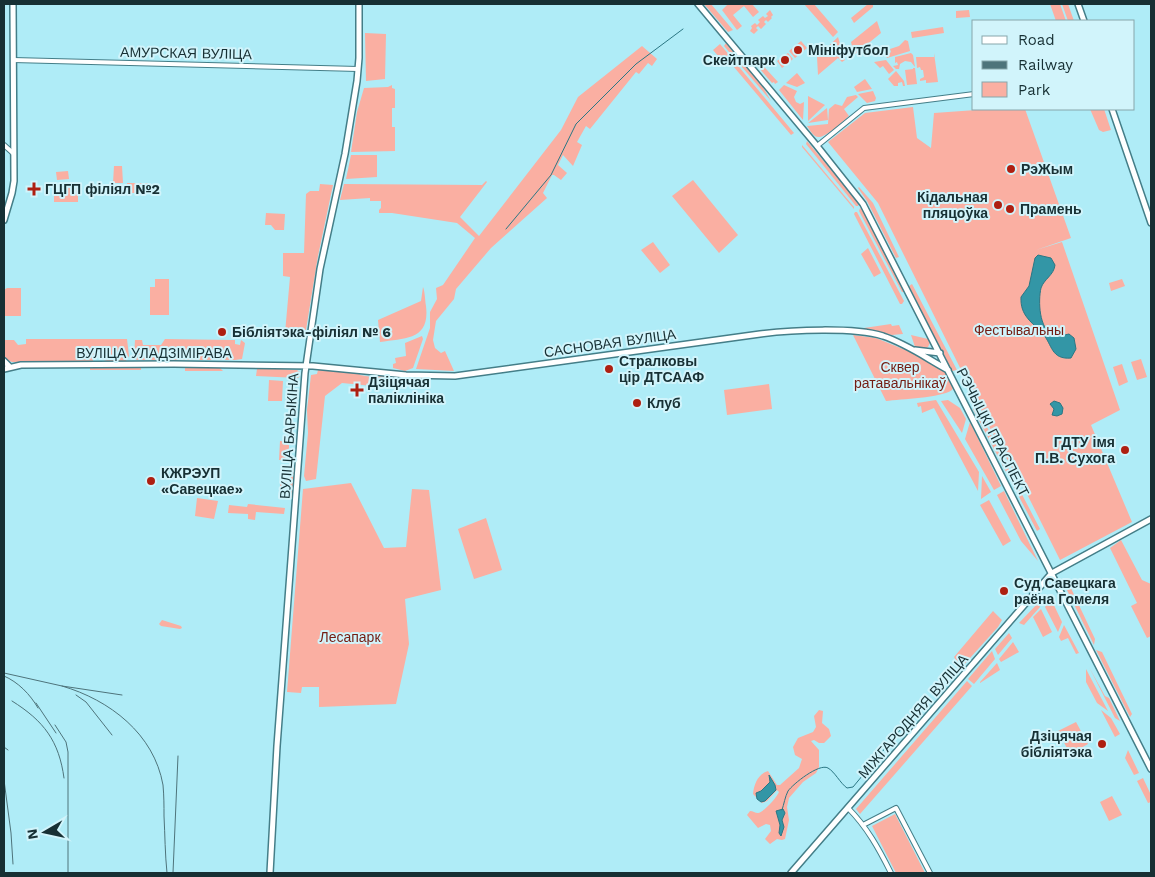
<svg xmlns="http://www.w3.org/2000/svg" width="1155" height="877" viewBox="0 0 1155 877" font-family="'Work Sans',sans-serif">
	<rect width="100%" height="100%" fill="#afecf7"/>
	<!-- green -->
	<path fill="#faafa2" d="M704,4H711L733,30L728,32Z
		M728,4H752L759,12L753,17L744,6L733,15L742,26L737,30L722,10Z
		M804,4H814L838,32L833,37Z
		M868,4H873V7L854,23L851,18Z
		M1050,4H1060L1066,21H1056Z
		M1062,4H1068L1074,21H1068Z
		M770,10L773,15L771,17L772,18L768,22L766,20L764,22L766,24L761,29L758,26L756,28L758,30L754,34L750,31L752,28L751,26L755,23L757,25L760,22L758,20L763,16L765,18L768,16L766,14Z
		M969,10L970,17L956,18V11Z
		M877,21L881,33L854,55L851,42Z
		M943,27L944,33L912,38L911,32Z
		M365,33L386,34L385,79L366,81Z
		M838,37L845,60L842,62L838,58L818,75L817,57Z
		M905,40L908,41L910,51L887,58L886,56L891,52L890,49L899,46Z
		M801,41L807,48L795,58L789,51Z
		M726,43L763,87L771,101L724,46Z
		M720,44L794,133L791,135L728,60L724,63L713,50Z
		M642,46L657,59L652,66L648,63L639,74L636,72L590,129L586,126L577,142L582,145L573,166L563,155L558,165L567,173L561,180L554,175H552L543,193L547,198L491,248L456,289L454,299L436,321L433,340L435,348L441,353L445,351L454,371L416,369L430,328V312L437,299L436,288L443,285L475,238L457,223L392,213H379V210L381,208V201H370V198L340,200L344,184L482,185L486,181L487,182L460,217L479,236L561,130L578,97Z
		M788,53L793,59L782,68L777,61Z
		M911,53L913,55L915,67L911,62L905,61L900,64L899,69H896L893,66L898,65L897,62L895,63V57Z
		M934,53L938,82L926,83V80L920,81V79L924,77L923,70H921L920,67L917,68L916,57H934Z
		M755,60L757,62L758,60L778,82L775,84L774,82L772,83L753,61Z
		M886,60L894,70L889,74L883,66L880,68L874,62Z
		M913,68H915L917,84L907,85L905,70L913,69V72Z
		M896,71L904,81L905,86H903L902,82L898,83V86H894L888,79Z
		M797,73L805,83L797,87L786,83Z
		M865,79L872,89L857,92L854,87Z
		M392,85V88L395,89V108H392V127H395V151L351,152L357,112L364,88L388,87Z
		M784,85L797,91L794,97L796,102L800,104L804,102L803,120L779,90Z
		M873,91L876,98L875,101L867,103L858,94Z
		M856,95L858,97L844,109L849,116C842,122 822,142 815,136C812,134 809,129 807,126L828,124L829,109L835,104L842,106L847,97Z
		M808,96L825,105L808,121Z
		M913,107L917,138L931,148L934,113L990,109H1025L1071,238L1036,250L1062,242L1120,410L1091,425L1132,522L1060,560L1028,496L996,440L878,203L828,142L865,113Z
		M827,108L828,120L808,123Z
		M1090,109H1104L1111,130L1103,132L1099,130Z
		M807,141L857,201L859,204L858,206H856L806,144Z
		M802,145L854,207V209L802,147Z
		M351,155H377V177L346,179Z
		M114,166H122L123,183H113Z
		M68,171L69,179L57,180L56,172Z
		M693,180L738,235L719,253L672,196Z
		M127,183H148V193H127Z
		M320,184L333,185L318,256L305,336L285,333L290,277L283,276V253H304L306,194L310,191H319Z
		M54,187L78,188V202H54Z
		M859,187L873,203L899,257L896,258L867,201L858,188Z
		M860,208L862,209L904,292H902L859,211Z
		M855,212H857L904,301L902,304H900L854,214Z
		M266,213L285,214L284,230H275L271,225H265Z
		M653,242L670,265L660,273L641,250Z
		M868,248L881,273L874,277L861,254Z
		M155,279H169V315H150V287H155Z
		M1122,279L1125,286L1111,291L1109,283Z
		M912,284L957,370L952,371L909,286Z
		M423,287C425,292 425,300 426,306C430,340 406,338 380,342L378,320L421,301Z
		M7,288H21V316H4V290Z
		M891,324L892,326L899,325L903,334L892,335L857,329Z
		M853,335L876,338L920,356L944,370L953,388L952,390C941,398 901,399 886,401Z
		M911,335L928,339L930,343L928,347L924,349L915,347Z
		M422,336L423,339L413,368L405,371L393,368V364L396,363L395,358L406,356L405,343Z
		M26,339H127L129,356L126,361C119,361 108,363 102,359L101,355L94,356L93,361L12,362C1,359 4,349 4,340H14L18,345L26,344Z
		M165,339L232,340H235V344L240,345L241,340L245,343L242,359L235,360H137L134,358L135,340H142L143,345H161Z
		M1141,359L1147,377L1137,380L1131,362Z
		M1122,364L1128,382L1119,386L1113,367Z
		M137,366L138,368H141V370H90V367Z
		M185,367H219L223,371H185Z
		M260,368L297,370L300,372V376L298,378L256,376L257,369Z
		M318,370L359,373L360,375L372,377L373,374L407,377L409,379V383L407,385L375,383L373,386L342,383L325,396L316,479L306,481L304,476L308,433L307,410L311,375L317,374Z
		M269,380L283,381L282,401H268Z
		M769,384L772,409L727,415L724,390Z
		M936,400L979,472L978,491L934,408L922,413L921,406L918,407L917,403Z
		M948,400L960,408L966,419L962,433L941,401Z
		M976,406L1040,529L1037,531L973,409Z
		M970,422L1001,486L994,490L965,439Z
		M280,441L289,442V460H279Z
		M282,465H288L286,489H282L280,487L282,472L280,470Z
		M291,465L294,467L292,498H289Z
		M982,476L991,492L981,499Z
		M351,483L384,548L406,547L412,489L429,490L441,590L405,599L409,644L396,704L319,707V687H302L301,693L287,692L303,489Z
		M1004,491L1038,561L1021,541L997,495Z
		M197,498L218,501L214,519L195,516Z
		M989,500L1011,541L1003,546L980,505Z
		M248,504L285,508L284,514L256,512L255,520L248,519V514L228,513L229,505L247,507Z
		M486,518L502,570L474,579L458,529Z
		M1121,540L1142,580L1151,584V636L1147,638L1131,606L1137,603L1110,548Z
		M1068,582L1095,639L1094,645L1064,584Z
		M1051,599L1062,622L1058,632L1045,607Z
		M1038,603L1040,607L1024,625L1019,623Z
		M1041,609L1052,632L1043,637L1033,617Z
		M993,611L1002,620L998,627L961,668L954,657Z
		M162,620L181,626L182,628L180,629L161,626L159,624Z
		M1064,625L1079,653L1076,654L1068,638L1061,641L1059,637Z
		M1009,633L1012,638L998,655L995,649Z
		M1013,642L1019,652L1001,662L999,659Z
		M1096,650L1102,652L1132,714L1130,717Z
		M992,651L995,659L974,684L968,679Z
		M997,663L1000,670L980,683V682Z
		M1089,667L1105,696L1109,698L1120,721L1115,718Z
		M1086,669L1108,711L1097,703L1086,682Z
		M967,681L972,686L860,814L856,809Z
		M819,710L823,711L822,723L829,729L831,736L824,743H819L814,740L811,741L819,750V767L816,773L803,782L789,798L787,807L789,820L785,839L782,840L777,839L770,844L765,839L771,831L770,825L766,824L758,828L747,815L750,811C753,811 755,813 758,813C764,812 777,797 779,792L777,790L767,801L762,803L753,794C754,784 758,774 768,771L777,785H780L799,768L802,759L795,755L793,747L798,738L813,732L816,727L814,716Z
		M1101,710L1111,718L1120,734L1115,737Z
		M1076,722L1088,744L1070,754L1058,731Z
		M1128,750L1139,773L1134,775L1125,758Z
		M1143,778L1151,795V802L1148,803L1137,781Z
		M1112,796L1122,815L1109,821L1100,802Z
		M895,814L925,873H896L872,826Z"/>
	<!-- water -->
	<path fill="#3396a6" stroke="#2b7784" d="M1038,255L1051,258L1055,265C1054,275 1044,279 1041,288C1038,301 1039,329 1053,335C1058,337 1064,335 1069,334L1074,338L1076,349L1071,358C1051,360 1052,344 1043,334C1032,322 1020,316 1021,297L1029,286L1035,258Z
		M1054,401L1060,403L1063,408L1062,414L1057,416L1052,415L1054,409L1050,404Z
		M769,775L775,785L776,790L765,801L761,802L757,799L756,793L761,791L770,782Z
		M783,809L785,813L782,820L784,827L781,836L779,833L780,825L776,811Z"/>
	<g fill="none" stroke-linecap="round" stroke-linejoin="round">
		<!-- stream -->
		<path stroke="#2b7784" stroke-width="1" d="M506,229L551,175L576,124L636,64L683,29
			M782,810C784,804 785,797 788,791C793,784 819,763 828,768C835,772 840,783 847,788L853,787L906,723"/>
		<defs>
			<path id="minor" d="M13,60L358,69
				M4,145L14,154
				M817,146L864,108L974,94
				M848,808C867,827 879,849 891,873
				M863,825L896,808L930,873"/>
			<path id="major" d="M698,4L817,146L863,204L1151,769
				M1078,4L1084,21
				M1112,109L1151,223
				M4,220L12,193L14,181L13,4
				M915,350L940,353
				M4,361L9,366
				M4,369L21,365L174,364L313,366L406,375L455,376L760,334C792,330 853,327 883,336C907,344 926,358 948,370
				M270,873L277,746L305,373L320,269L345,154L357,81L359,58V4
				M791,873L1052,573L1151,519"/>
		</defs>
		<!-- minor casing -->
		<use href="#minor" stroke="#447e88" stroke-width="6"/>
		<!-- major casing -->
		<use href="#major" stroke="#447e88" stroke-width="8"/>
		<!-- minor -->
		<use href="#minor" stroke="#fff" stroke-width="4"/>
		<!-- major -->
		<use href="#major" stroke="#fff" stroke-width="5"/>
		<!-- rail -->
		<path stroke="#4e747b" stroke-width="1" d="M4,673L62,686L122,695
			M4,676C18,682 30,694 38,708
			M62,686C110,700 154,734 163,785C164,796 164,806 164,816C165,835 165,854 167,873
			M76,695L86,702L112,735
			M12,701C44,721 59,741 64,778
			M36,703L56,733
			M55,725L66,742L68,752V873
			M4,747L8,750
			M4,780L11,833L13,864
			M173,873L178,756"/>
	</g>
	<!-- markers -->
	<g fill="#ae1f11" stroke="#d1f4fb" stroke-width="2">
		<circle cx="798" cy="50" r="5"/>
		<circle cx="785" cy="60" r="5"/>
		<circle cx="1011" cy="169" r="5"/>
		<path d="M31.5 181.5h5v5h5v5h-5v5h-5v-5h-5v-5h5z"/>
		<circle cx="998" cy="205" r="5"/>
		<circle cx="1010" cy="209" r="5"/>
		<circle cx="222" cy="332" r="5"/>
		<circle cx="609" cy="369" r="5"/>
		<path d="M354.5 382.5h5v5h5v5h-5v5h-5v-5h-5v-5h5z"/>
		<circle cx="637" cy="403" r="5"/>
		<circle cx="1125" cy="450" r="5"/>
		<circle cx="151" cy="481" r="5"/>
		<circle cx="1004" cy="591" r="5"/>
		<circle cx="1102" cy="744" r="5"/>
	</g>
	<g text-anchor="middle" stroke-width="4" stroke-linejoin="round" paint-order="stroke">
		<!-- poi labels -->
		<g font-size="14" font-weight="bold" fill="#173034" stroke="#d1f4fb" text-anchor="start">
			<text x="808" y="55">Мініфутбол</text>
			<text x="775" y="65" text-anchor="end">Скейтпарк</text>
			<text x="1021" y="174">РэЖым</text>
			<text x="45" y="194">ГЦГП філіял №2</text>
			<text x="988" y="202" text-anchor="end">Кідальная<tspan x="988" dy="16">пляцоўка</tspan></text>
			<text x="1020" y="214">Прамень</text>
			<text x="232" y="337">Бібліятэка-філіял № 6</text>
			<text x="619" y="366">Стралковы<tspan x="619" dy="16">цір ДТСААФ</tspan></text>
			<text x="368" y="387">Дзіцячая<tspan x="368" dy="16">паліклініка</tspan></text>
			<text x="647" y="408">Клуб</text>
			<text x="1115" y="447" text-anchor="end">ГДТУ імя<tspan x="1115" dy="16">П.В. Сухога</tspan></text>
			<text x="161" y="478">КЖРЭУП<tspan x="161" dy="16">«Савецкае»</tspan></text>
			<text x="1014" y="588">Суд Савецкага<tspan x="1014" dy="16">раёна Гомеля</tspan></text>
			<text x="1092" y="741" text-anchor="end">Дзіцячая<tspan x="1092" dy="16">бібліятэка</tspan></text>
		</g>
		<!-- street labels -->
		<g font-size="14" fill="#173034" stroke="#d1f4fb">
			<text transform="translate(186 53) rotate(1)" y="5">АМУРСКАЯ ВУЛІЦА</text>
			<text transform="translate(610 343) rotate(-8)" y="5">САСНОВАЯ ВУЛІЦА</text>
			<text x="154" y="358">ВУЛІЦА УЛАДЗІМІРАВА</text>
			<text transform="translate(993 432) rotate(63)" y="5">РЭЧЫЦКІ ПРАСПЕКТ</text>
			<text transform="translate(289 436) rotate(-86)" y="5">ВУЛІЦА БАРЫКІНА</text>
			<text transform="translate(913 716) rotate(-49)" y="5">МІЖГАРОДНЯЯ ВУЛІЦА</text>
		</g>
		<!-- park labels -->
		<g font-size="14" fill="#741d13" stroke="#d1f4fb">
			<text x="1019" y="335">Фестывальны</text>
			<text x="900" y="372">Сквер<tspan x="900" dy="16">ратавальнікаў</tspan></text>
			<text x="350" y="642">Лесапарк</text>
		</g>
	</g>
	<!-- border -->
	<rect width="1155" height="877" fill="none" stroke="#173034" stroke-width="10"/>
	<!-- legend -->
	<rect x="972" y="20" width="162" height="90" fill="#d1f4fb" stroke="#87a6ab"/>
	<rect x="982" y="36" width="25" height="8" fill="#ffffff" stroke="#87a6ab"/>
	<text x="1018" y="45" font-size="15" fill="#173034">Road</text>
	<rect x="982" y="61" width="25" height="8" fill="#4e747b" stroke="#87a6ab"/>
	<text x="1018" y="70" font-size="15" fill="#173034">Railway</text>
	<rect x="982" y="82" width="25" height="15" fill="#faafa2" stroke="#87a6ab"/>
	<text x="1018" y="95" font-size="15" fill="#173034">Park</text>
	<!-- north arrow -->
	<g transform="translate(45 832) rotate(261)" stroke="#d1f4fb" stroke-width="4" paint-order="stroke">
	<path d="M0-4L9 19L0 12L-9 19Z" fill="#173034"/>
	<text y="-8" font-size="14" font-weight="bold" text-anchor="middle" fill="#173034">N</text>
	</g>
</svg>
